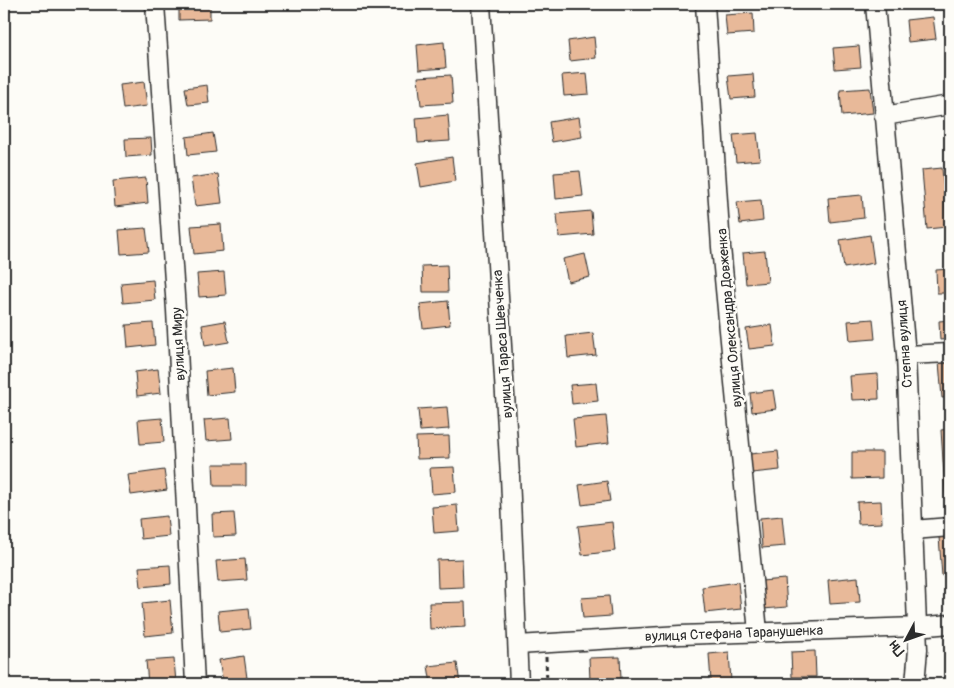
<svg xmlns="http://www.w3.org/2000/svg" width="954" height="688" viewBox="0 0 954 688" font-family="Pangolin,sans-serif">
	<rect width="100%" height="100%" fill="#fdfcf7"/>
	<filter id="ink" filterUnits="userSpaceOnUse"><feTurbulence type="fractalNoise" baseFrequency=".02" numOctaves="2"/><feDisplacementMap in="SourceGraphic" scale="10" xChannelSelector="R" yChannelSelector="G"/><feConvolveMatrix kernelMatrix="1 2 1 2 8 2 1 2 1" color-interpolation-filters="sRGB"/></filter>
	<g filter="url(#ink)">
		<!-- building -->
		<path fill="#e8b999" stroke="#2b2b2b" d="M179,4H210V19L179,20Z
			M411,4H449V5L411,9Z
			M833,4H860L861,6L833,8Z
			M753,13L754,33L727,35L725,15Z
			M933,17L936,39L908,42L906,20Z
			M594,37L596,58L570,61L568,41Z
			M444,42L446,68L419,70L417,45Z
			M859,46L861,67L835,69L833,48Z
			M587,73L589,94L564,96L562,75Z
			M753,74L755,97L731,99L728,76Z
			M451,75L453,103L421,105L418,77Z
			M144,82L147,106L123,109L120,85Z
			M207,85L209,103L188,105L185,88Z
			M870,88L873,113L842,116L840,90Z
			M448,115L450,141L418,143L416,118Z
			M579,117L582,137L552,142L549,122Z
			M213,133L216,152L188,155L186,137Z
			M757,133L760,160L736,162L733,135Z
			M151,138L152,155L126,157L125,139Z
			M452,157L455,181L421,187L417,163Z
			M942,168L947,227L927,229L922,170Z
			M580,171L583,196L556,199L554,173Z
			M218,174L222,203L195,206L191,178Z
			M146,178L148,203L115,207L113,181Z
			M862,195L864,218L830,222L828,198Z
			M761,200L763,221L740,224L737,202Z
			M591,211L593,234L559,237L557,214Z
			M221,224L223,251L194,254L191,226Z
			M146,228L149,252L121,254L119,230Z
			M870,235L874,263L844,268L840,240Z
			M765,251L768,282L746,284L743,253Z
			M585,254L590,277L568,282L563,259Z
			M447,265L448,292H423L422,266Z
			M950,269V293H937L936,270Z
			M224,272L226,295L199,297L197,274Z
			M153,280L155,300L123,303L121,283Z
			M448,301L450,325L423,328L420,304Z
			M873,319L875,339L850,341L848,321Z
			M950,320V339L940,340L939,321Z
			M225,321L229,342L205,346L202,325Z
			M153,323L155,345L128,348L126,325Z
			M772,325L775,346L749,349L746,329Z
			M593,333L596,355L568,358L566,336Z
			M950,361V397L942,398L939,362Z
			M233,368L235,392L207,395L205,371Z
			M158,369L161,393L137,396L135,372Z
			M878,374L879,399L852,400L850,376Z
			M596,383L598,401L572,404L570,385Z
			M773,390L776,409L752,412L750,393Z
			M447,407L449,429L420,431L418,409Z
			M606,416L609,443L576,447L573,419Z
			M162,418L164,442L140,444L138,420Z
			M230,418L232,439L206,441L204,420Z
			M950,429V507H946L941,430Z
			M449,436L450,458L417,459L416,437Z
			M778,451L780,470L752,473L750,454Z
			M852,452H882V478L852,479Z
			M213,464H246V486H214Z
			M454,467L456,492L432,494L430,468Z
			M164,470L167,490L131,495L128,475Z
			M607,481L610,501L582,505L579,485Z
			M881,501L882,523L858,524L857,502Z
			M457,505L459,531L434,533L432,507Z
			M234,513L236,536L213,537L212,514Z
			M167,516L169,536L141,539L139,519Z
			M782,516L785,546L762,548L760,518Z
			M612,522L615,551L582,555L578,526Z
			M939,537H950V576H942Z
			M245,559L247,580L218,582L216,561Z
			M462,559L463,587L438,588L437,560Z
			M170,565L171,584L141,587L139,567Z
			M858,577L860,602L830,604L828,580Z
			M785,579L787,607L763,609L761,581Z
			M738,582L741,609L705,613L702,587Z
			M609,596L611,616L583,618L581,598Z
			M170,600L173,633L145,636L142,603Z
			M465,602L466,627L430,629L429,603Z
			M249,608L251,629L220,632L218,611Z
			M815,651L816,677H792L791,652Z
			M729,652L731,681L711,682L709,654Z
			M244,656L247,678L223,682L219,660Z
			M620,657L621,679L590,680L589,658Z
			M174,659L176,683L148,684L146,661Z
			M457,663L460,684H431L428,666Z"/>
		<g fill="none" stroke-linecap="round" stroke-linejoin="round">
			<defs>
				<path id="minor" d="M155,4L176,310L195,684
					M481,4L510,476L519,684
					M705,4L721,247L758,632
					M875,4L906,355L918,649L915,684
					M884,116L950,105
					M906,355L950,353
					M913,530L950,527
					M518,645L680,635L917,627L950,624"/>
			</defs>
			<!-- minor casing -->
			<use href="#minor" stroke="#2b2b2b" stroke-width="21"/>
			<!-- path -->
			<path stroke="#2b2b2b" stroke-width="3" stroke-dasharray="4 4" stroke-linecap="butt" d="M546,657L547,684"/>
			<!-- minor -->
			<use href="#minor" stroke="#fdfcf7" stroke-width="18"/>
		</g>
	</g>
	<g text-anchor="middle" stroke-width="5" stroke-linejoin="round" paint-order="stroke">
		<!-- street labels -->
		<g font-size="14" fill="#2b2b2b" stroke="#fdfcf7">
			<text transform="translate(729 318) rotate(-95)" y="5">вулиця Олександра Довженка</text>
			<text transform="translate(178 344) rotate(-93)" y="5">вулиця Миру</text>
			<text transform="translate(502 344) rotate(-94)" y="5">вулиця Тараса Шевченка</text>
			<text transform="translate(904 344) rotate(-94)" y="5">Степна вулиця</text>
			<text transform="translate(734 633) rotate(-2)" y="5">вулиця Стефана Таранушенка</text>
		</g>
	</g>
	<!-- margin -->
	<rect width="954" height="688" fill="none" stroke="#fdfcf7" stroke-width="20"/>
	<rect x="10" y="10" width="934" height="668" fill="none" stroke="#2b2b2b" stroke-width="2" filter="url(#ink)"/>
	<!-- north arrow -->
	<g transform="translate(906 640) rotate(229)" stroke="#fdfcf7" stroke-width="4" paint-order="stroke">
	<path d="M0-4L9 19L0 12L-9 19Z" fill="#2b2b2b"/>
	<text y="-8" font-size="14" font-weight="bold" text-anchor="middle" fill="#2b2b2b">Пн</text>
	</g>
</svg>
